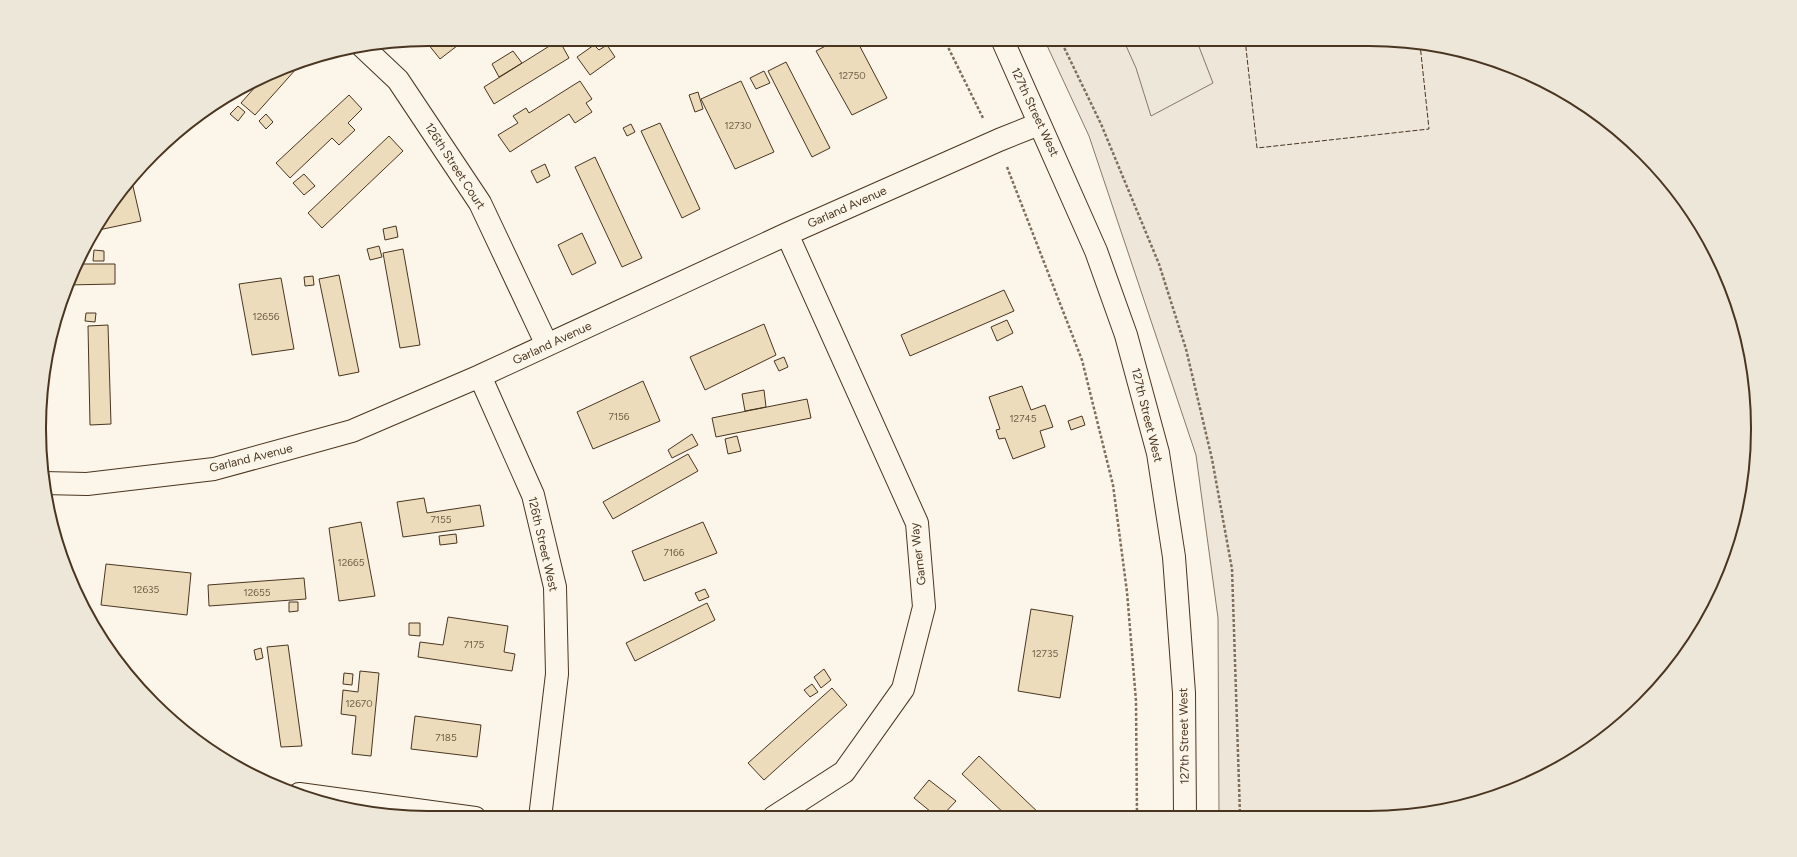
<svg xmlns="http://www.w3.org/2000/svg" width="1797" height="857" viewBox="0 0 1797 857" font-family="Figtree,sans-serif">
	<rect width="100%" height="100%" fill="#fbf6e9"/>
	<!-- green -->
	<path fill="#ede6d9" stroke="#887966" d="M1044,39H1369L1445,47L1518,69L1585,105L1644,153L1692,212L1728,280L1751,353L1758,429L1750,505L1728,578L1677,666L1605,738L1517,788L1420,815H1219L1218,618L1196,455L1089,136Z"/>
	<!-- parking -->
	<path fill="#ede7d9" stroke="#887966" d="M1123,39H1196L1213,83L1151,116L1136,68Z"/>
	<!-- building -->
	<path fill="#ecdcbc" stroke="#4a3520" d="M434,39H466L440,59L428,44Z
		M839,39H856L887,98L852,115L816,51Z
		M559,40L569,58L494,104L484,87Z
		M594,45L599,50L607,45L615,57L590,75L577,57Z
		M513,51L522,63L499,77L492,64Z
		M305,59L255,115L241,103L263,78Z
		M786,62L830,148L812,157L768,71Z
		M764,71L770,83L756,89L750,78Z
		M580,81L592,99L586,103L592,112L575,123L569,114L510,152L498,135L518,123L513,116L526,108L529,113Z
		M741,81L774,152L735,169L701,99Z
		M698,92L703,109L695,112L689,95Z
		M349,95L362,109L348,123L355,130L339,145L332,138L290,178L276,163Z
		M238,106L245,112L238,121L230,114Z
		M266,114L273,122L266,129L259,121Z
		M660,123L700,209L682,218L641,131Z
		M631,124L635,132L627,136L623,128Z
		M389,136L403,151L322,228L308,213Z
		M595,157L642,258L622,267L575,167Z
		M545,164L550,176L537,183L531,171Z
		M304,174L315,186L304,195L293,183Z
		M132,182L141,221L94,231L105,212L127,183Z
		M396,226L398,237L385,240L383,229Z
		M582,233L596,263L572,275L558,245Z
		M379,246L382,257L370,260L367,249Z
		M403,249L420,345L400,348L383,253Z
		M94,250L104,251V261H93Z
		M77,264H115V284L67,285Z
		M339,275L359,372L339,376L319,279Z
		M313,276L314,285L305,286L304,277Z
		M281,278L294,349L252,355L239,284Z
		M1004,290L1014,311L910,356L901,335Z
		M86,313H96L95,322L85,321Z
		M1007,320L1013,333L997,341L991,327Z
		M764,324L776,355L705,390L690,357Z
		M108,325L111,424L90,425L88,326Z
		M784,357L788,367L779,371L774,361Z
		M643,381L660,421L593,449L577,412Z
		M1022,386L1031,410L1045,405L1053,427L1040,431L1045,447L1013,459L1005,438L999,439L996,430L1000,429L989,397Z
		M764,390L766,407L745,411L742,394Z
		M807,399L811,418L716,437L712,418Z
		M1082,416L1085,425L1071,430L1068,421Z
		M692,434L698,445L672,458L668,450Z
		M737,436L741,451L728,454L725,439Z
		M688,454L698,471L613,519L603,502Z
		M424,498L427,513L480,505L484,526L403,537L397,502Z
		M361,522L375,596L339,601L329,528Z
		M703,522L717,553L644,581L632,551Z
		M456,534L457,543L440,545L439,536Z
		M106,564L191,573L187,615L101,605Z
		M304,578L306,599L209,606L208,585Z
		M705,589L709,597L699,601L695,593Z
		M289,602H298V611L289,612Z
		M707,603L715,620L635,661L626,643Z
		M1031,609L1073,616L1060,698L1018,691Z
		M448,617L508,626L504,652L515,654L512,671L418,657L420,642L443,645Z
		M409,623H420V636L409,635Z
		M288,645L302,746L281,747L267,647Z
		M261,648L263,658L256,660L254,650Z
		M824,669L831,680L821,688L814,677Z
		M360,671L379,673L371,756L352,754L356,716L341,714L343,690L358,692Z
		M344,673L353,674L352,685L343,684Z
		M812,684L818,692L810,697L804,690Z
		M832,688L847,705L764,780L748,763Z
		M415,716L481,725L477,757L411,749Z
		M979,756L1042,816H1007L962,774Z
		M929,780L956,801L942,816H936L914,798Z"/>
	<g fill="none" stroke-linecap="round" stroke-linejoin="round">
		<defs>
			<path id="minor" d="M362,46L398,80L480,203L547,345
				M480,376L533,495L555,587L557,674L540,818
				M43,483L87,484L214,469L352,431L480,376L787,234L999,140L1039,124
				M299,794L475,818
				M774,817L844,772L903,689L924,607L917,523L787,234"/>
			<path id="tertiary" d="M1002,39L1096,251L1126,335L1158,453L1174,557L1184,693L1185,815"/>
		</defs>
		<!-- minor casing -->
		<use href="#minor" stroke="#4a3520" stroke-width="24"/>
		<!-- tertiary casing -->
		<use href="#tertiary" stroke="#4a3520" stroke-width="24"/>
		<!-- path -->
		<path stroke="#7f6f5c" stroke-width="2.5" stroke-dasharray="3 2" stroke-linecap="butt" d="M944,39L983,118
			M1060,39L1101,124L1159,264L1186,349L1212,459L1232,569L1240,815
			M1007,167L1082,360L1113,485L1127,592L1136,701L1137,816"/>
		<!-- minor -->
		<use href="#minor" stroke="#fbf6e9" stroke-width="22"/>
		<!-- tertiary -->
		<use href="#tertiary" stroke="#fbf6e9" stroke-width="22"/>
		<!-- fence -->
		<path stroke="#4a3520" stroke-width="1" stroke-dasharray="5 2" stroke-linecap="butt" d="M1245,39L1257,148L1429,129L1420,44"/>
	</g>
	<g text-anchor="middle" stroke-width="3" stroke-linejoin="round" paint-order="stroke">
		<!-- number labels -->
		<g font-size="10" fill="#725f47">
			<text x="852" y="79">12750</text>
			<text x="738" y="129">12730</text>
			<text x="266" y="320">12656</text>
			<text x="619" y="420">7156</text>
			<text x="1023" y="422">12745</text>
			<text x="441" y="523">7155</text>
			<text x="674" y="556">7166</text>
			<text x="351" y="566">12665</text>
			<text x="146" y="593">12635</text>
			<text x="257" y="596">12655</text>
			<text x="474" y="648">7175</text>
			<text x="1045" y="657">12735</text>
			<text x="359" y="707">12670</text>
			<text x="446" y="741">7185</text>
		</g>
		<!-- street labels -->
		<g font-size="12" fill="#4a3520" stroke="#fbf6e9">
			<text transform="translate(1035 112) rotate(65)" y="4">127th Street West</text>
			<text transform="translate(455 166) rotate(57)" y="4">126th Street Court</text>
			<text transform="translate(847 207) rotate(-24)" y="4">Garland Avenue</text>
			<text transform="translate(552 343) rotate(-25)" y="4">Garland Avenue</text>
			<text transform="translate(1147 415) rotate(76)" y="4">127th Street West</text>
			<text transform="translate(251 458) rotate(-14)" y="4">Garland Avenue</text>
			<text transform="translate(543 544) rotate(77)" y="4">126th Street West</text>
			<text transform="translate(918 554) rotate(-97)" y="4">Garner Way</text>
			<text transform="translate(1184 736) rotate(-91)" y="4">127th Street West</text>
		</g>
	</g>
	<!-- crop -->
	<path d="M0 0H1797V857H0ZM428 46H1369A382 382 0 0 1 1751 428V429A382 382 0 0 1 1369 811H428A382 382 0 0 1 46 429V428A382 382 0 0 1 428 46Z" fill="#ede7d9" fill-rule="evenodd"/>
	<path fill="none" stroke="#4a3520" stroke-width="2" d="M428 46H1369A382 382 0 0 1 1751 428V429A382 382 0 0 1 1369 811H428A382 382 0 0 1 46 429V428A382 382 0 0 1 428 46Z"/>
</svg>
